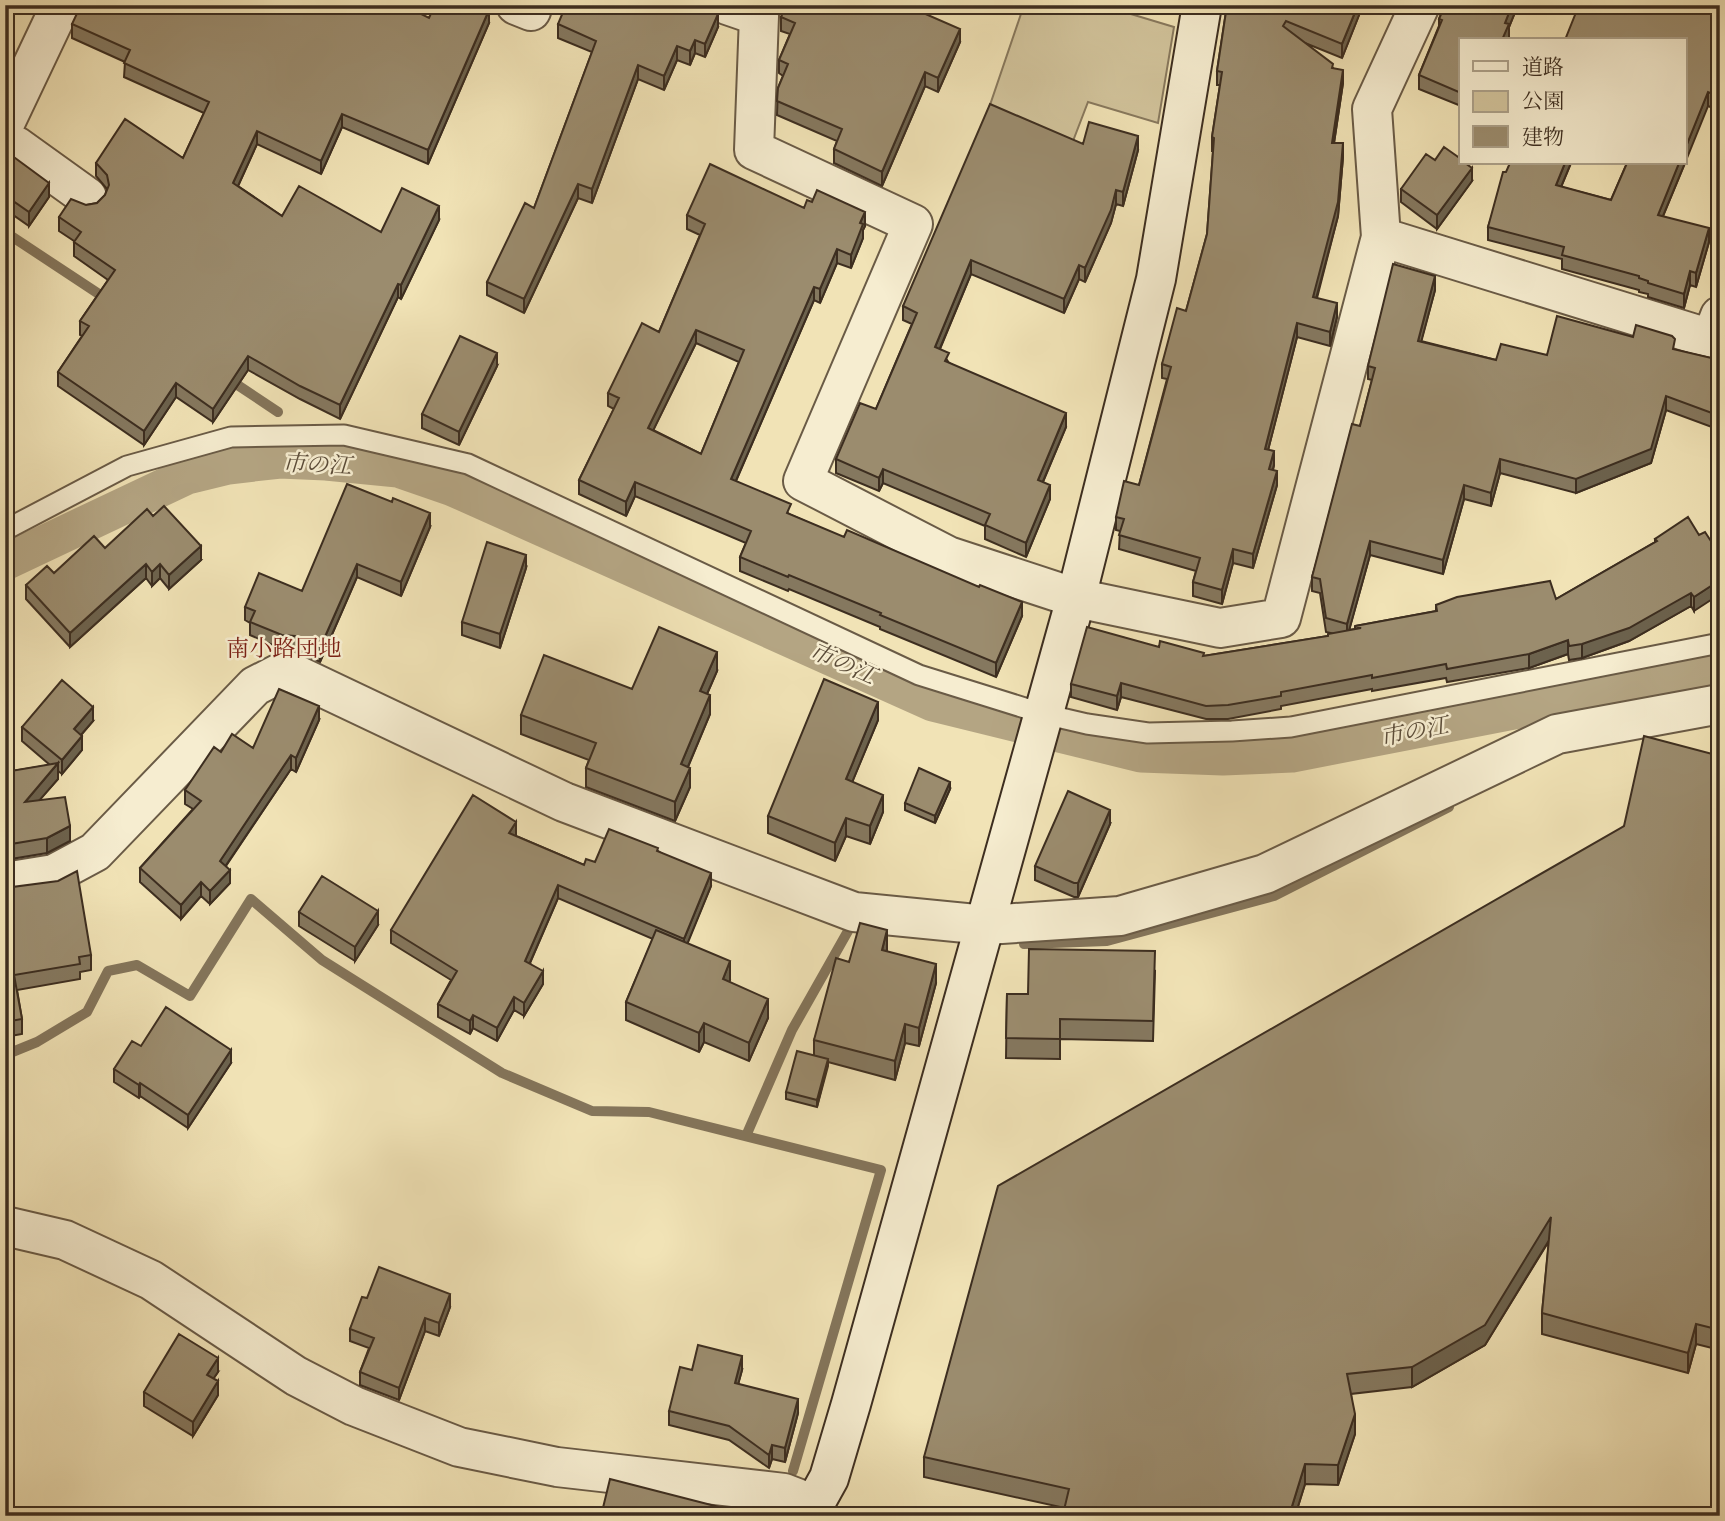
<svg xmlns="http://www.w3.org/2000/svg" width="1725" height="1521" viewBox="0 0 1725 1521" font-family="Vollkorn,'Noto Serif JP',serif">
	<rect width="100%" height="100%" fill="#f1e3b6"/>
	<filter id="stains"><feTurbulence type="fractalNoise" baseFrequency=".00286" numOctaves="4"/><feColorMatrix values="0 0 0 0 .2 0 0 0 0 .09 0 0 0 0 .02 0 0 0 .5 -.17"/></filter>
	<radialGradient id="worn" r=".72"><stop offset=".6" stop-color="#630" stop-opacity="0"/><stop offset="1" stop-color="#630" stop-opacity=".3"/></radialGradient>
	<!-- green -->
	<path fill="#d2c49c" stroke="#88795e" stroke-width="2" d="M1024,5H1101L1174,27L1158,123L1088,102L1073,141L989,108Z"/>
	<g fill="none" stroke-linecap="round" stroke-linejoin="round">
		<!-- stream -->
		<path stroke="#84755b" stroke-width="10" d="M5,232L108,300
			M227,378L278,412
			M1024,944L1107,941L1274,896L1449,807
			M5,1055L37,1042L87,1012L108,971L137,965L190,996L251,899L322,960L502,1073L592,1111L649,1112L881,1170L793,1471
			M746,1136L792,1030L848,931"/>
		<!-- canal -->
		<path stroke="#b4a583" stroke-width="37" d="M5,562L187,476L228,466L280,460L326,462L398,469L453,488L933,703L1141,754L1223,757L1292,754L1720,671"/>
		<defs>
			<path id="lane" d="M5,530L127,466L231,437L344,435L468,464L919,675L1044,714L1087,724L1148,733L1232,731L1291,727L1720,643"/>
			<path id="street" d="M516,5L531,11L533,5
				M727,5L759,16L754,150L913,224L803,481L948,556L1076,598L1220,628L1281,618L1381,237L1372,109L1420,5
				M5,123L61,5
				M5,142L16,146L87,197
				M1381,237L1711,339L1720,316
				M5,882L54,874L95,852L255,686L286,670L564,802L854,912L986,925L1120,916L1265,874L1557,734L1720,704
				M5,1226L65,1240L151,1280L296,1376L354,1406L459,1447L557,1467L784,1493L815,1505"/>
			<path id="secondary" d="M808,1516L829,1478L851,1404L1076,598L1156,279L1202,5"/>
		</defs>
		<!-- lane casing -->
		<use href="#lane" stroke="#6a5b46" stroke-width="23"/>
		<!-- street casing -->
		<use href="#street" stroke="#6a5b46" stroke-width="42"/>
		<!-- secondary casing -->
		<use href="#secondary" stroke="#3d2e20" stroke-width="42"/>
		<!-- lane -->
		<use href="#lane" stroke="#f6edd0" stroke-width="19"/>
		<!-- street -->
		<use href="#street" stroke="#f6edd0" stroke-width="38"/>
		<!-- secondary -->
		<use href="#secondary" stroke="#f6edd0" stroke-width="38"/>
	</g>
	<!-- wall -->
	<path fill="#85785f" stroke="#3d2e20" stroke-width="2" fill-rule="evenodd" d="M1227,5H1363L1342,58L1305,43L1333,68L1343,83L1334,143L1343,157L1338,216L1317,298L1337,317L1330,346L1297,337L1268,450L1274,465L1273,470L1277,485L1253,568L1233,563L1222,604L1193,596V582L1196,571L1119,549L1120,531L1116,530V517L1139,485L1167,379L1162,378V364L1186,311L1207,234L1213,151H1212V137L1220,85H1217V71Z
		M1445,5H1518L1509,27L1508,40H1461V106L1419,89V75L1439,26V19Z
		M1720,5L1715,109L1708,106L1691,10Z
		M781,17L960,42L938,92L925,86L882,186L834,163V149L837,141L777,115L778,88L783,76L779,73V60L790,34L781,31Z
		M429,18L489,23L428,164L342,127L321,174L257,144L238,186L282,216L381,232L439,220L401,299L398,297L340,419L300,399L248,370L213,422L176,397L144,445L58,386V372L82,336L80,335V321L108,280L74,256V241L59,231V217L86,205L97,203L105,195L107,189L96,176V163L183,158L204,113L124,77L125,62L72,38V24Z
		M558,24L718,27L705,57L695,53L690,65L677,60L664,90L638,79L592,203L578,198L524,313L487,295V282L534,208L592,52L558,38Z
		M1083,144L1138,150L1123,206L1116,204L1111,223L1085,282L1079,279L1064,313L971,274L940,349L949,363L1066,427L1043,482L1050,499L1026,557L985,539V526L883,483L879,491L836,473V459L876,409L912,324L903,320V306Z
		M5,154L49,197L29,226L13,215V226L5,220Z
		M1510,163H1571L1561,187L1611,200L1627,163H1685L1663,216L1709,242L1696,287L1690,285L1684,308L1648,297V294L1639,292V290L1562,269V259L1488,240V227Z
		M1472,181L1437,229L1401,202V189Z
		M804,208L865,226L863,230V238L851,268L837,263L820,303L814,300L736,481L791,515L1022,616L996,677L880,629V627L789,589L788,591L740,571V557L746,543L635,496L626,516L579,494V480L614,409L608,406V393L659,332L700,235L687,229V215ZM696,343L739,362L701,454L653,430Z
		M5,252H13L12,335H7Z
		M1435,290L1421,341L1496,360L1547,355L1675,350L1720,360V430L1666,410L1651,463L1576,493L1500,473L1491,506L1464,499L1443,574L1370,555L1349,630L1355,629V626L1436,611V605L1556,599L1655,542V539L1699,535L1694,611L1691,606L1629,641L1582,658L1569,660L1568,654L1529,668L1447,682L1446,678L1372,691V689L1281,706V709L1228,719H1206L1121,697L1117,710L1071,697V684L1159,647L1204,656L1328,636L1331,633L1326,632L1320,593L1312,591V577L1360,426L1372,380L1368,379V366Z
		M497,366L459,445L422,428V414Z
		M430,527L401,596L357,577L320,662L295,650L282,649L250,635V623L245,620V607L302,591Z
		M105,548L201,560L169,589L160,578L152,586L146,578L70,647L26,599V585L54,573Z
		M526,568L500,648L462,635V622Z
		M717,671L707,694L710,714L688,767L690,787L675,821L586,787V768L589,760L521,734V715Z
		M319,720L296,772L291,769L226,866L230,883L210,904L201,896L181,919L140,882V868L193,809L185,804V790L221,752L253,748Z
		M878,720L852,782L883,812L870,844L846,836L835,861L768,833V816Z
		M93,721L81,735L82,750L62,774L58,771V779L39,800L70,841L47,853L5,860V772L50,765L22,741V727Z
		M1720,756V1350L1696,1344L1688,1373L1542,1334V1313L1549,1241L1485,1345L1412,1387L1351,1394L1355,1434L1338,1485L1305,1484L1295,1516H1064L1065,1508L924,1477V1457L1624,826Z
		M950,789L935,823L905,810V803Z
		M1110,824L1078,897H1074L1035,880V866Z
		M516,835V836L584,865L658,851L711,886L687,943L730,980L729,982L768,1018L749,1061L704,1042L699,1052L626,1020V1002L653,939L558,898L530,963L543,984L524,1016L514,1010L497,1041L473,1028L470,1034L438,1017V1004L451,980L391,943V930Z
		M5,888L91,955V970L80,972V979L17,990L22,1019V1034L5,1037Z
		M299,912L378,925L355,961L299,926Z
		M887,949V951L936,983L919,1046L905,1043L895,1080L828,1062L817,1107L786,1099V1092L814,1055V1040L849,962Z
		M1155,971L1153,1041L1060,1039V1059L1006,1058L1007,994H1028Z
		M141,1046L231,1063L188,1128L140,1096L139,1098L114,1082V1069Z
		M367,1298L450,1307L439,1336L425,1331L399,1400L360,1385V1372L369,1348L350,1341V1329Z
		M742,1370L738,1384L798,1413L785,1462L772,1459L769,1468L729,1440L669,1425V1411Z
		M218,1372L213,1379L218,1395L193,1436L144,1406V1392Z"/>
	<!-- shaded-wall -->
	<path fill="#6c624d" stroke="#3d2e20" stroke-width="2" d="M6,5H12L5,20V7Z
		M1358,5H1363L1342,58V44Z
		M1512,5H1518L1509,27V38L1508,40H1502L1505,23Z
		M489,10V23L428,164V150Z
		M718,14V27L705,57V44Z
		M960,29V42L938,92V78Z
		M695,40V53L690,65V51Z
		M677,46V60L664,90V76Z
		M638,65V79L592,203V189Z
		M1343,70V83L1332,156V143Z
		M925,72V86L882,186V172Z
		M1720,84V97L1715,109V95Z
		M1708,92V106L1685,163V149Z
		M342,114V127L321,174V161Z
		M257,131V144L233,197V183Z
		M1138,136V150L1123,206V192Z
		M1343,143V157L1338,216L1313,310V297Z
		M1565,163H1571L1556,199V185Z
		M1679,163H1685L1658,228V215Z
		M1472,168V181L1437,229V215Z
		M49,183V197L29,226V212Z
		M578,184V198L524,313V299Z
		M1116,190V204L1111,223L1085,282V268Z
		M439,206V220L401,299V285Z
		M865,212V226L863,230V238L851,268V255L860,223Z
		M1709,228V242L1696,287V273Z
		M837,249V263L820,303V289Z
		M971,260V274L935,360V347Z
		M1079,265V279L1064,313V299Z
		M1690,271V285L1684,308V294Z
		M1435,276V290L1418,354V341Z
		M398,284V297L340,419V405Z
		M814,287V300L731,492V479Z
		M1337,303V317L1330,346V332Z
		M1297,323V337L1265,462V449Z
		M696,330V343L648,441V428Z
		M497,353V366L459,445V432Z
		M248,356V370L213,422V409Z
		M176,383V397L144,445V431Z
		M1666,396V410L1651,463L1576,493V479Z
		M1066,413V427L1038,493V480Z
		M1274,451V465L1269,483V469Z
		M1500,459V473L1491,506V493Z
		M883,469V483L879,491V478Z
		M1277,471V485L1253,568V554Z
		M635,482V496L626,516V502Z
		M1050,485V499L1026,557V543Z
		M1464,485V499L1443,574V560Z
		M430,513V527L401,596V582Z
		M1370,541V555L1347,638V624Z
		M201,546V560L169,589V575Z
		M1233,549V563L1222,604V590Z
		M526,555V568L500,648V634Z
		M146,564V578L70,647V633Z
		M160,564V578L152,586V572Z
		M357,564V577L320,662V648Z
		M1720,580V594L1694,611V597Z
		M1691,593V606L1629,641L1582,658V644Z
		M1022,602V616L996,677V663Z
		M1568,640V654L1529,668V654Z
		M717,652V671L700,710V691Z
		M1121,683V697L1117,710V696Z
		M710,695V714L681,783V764Z
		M878,702V720L846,797V779Z
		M319,706V720L296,772V758Z
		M93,707V721L74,743V729Z
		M82,736V750L62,774V760Z
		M291,755V769L220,874V861Z
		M58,763V779L25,817V802Z
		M690,768V787L675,821V802Z
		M950,782V789L935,823V816Z
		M883,795V812L870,844V826Z
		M1110,810V824L1078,897V883Z
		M846,818V836L835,861V843Z
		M516,822V835L509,846V833Z
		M70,826V841L47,853V838Z
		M230,870V883L210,904V891Z
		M711,873V886L684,952V939Z
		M201,882V896L181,919V905Z
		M558,885V898L525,974V961Z
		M378,911V925L355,961V947Z
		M887,930V949L882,969V950Z
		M730,961V980L723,998V979Z
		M936,964V983L919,1046V1028Z
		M543,971V984L524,1016V1003Z
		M514,997V1010L497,1041V1028Z
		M768,999V1018L749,1061V1043Z
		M473,1015V1028L470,1034V1021Z
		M704,1023V1042L699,1052V1033Z
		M905,1024V1043L895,1080V1061Z
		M231,1050V1063L188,1128V1115Z
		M828,1059V1066L817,1107V1100Z
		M140,1083V1096L139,1098V1085Z
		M1551,1217V1237L1485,1345L1412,1387V1367Z
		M450,1294V1307L439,1336V1323Z
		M425,1318V1331L399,1400V1388Z
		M1696,1324V1344L1688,1373V1353Z
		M742,1356V1370L735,1396V1383Z
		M218,1358V1372L207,1388V1375Z
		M218,1381V1395L193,1436V1422Z
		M798,1399V1413L785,1462V1448Z
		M1355,1414V1434L1338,1485V1465Z
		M772,1445V1459L769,1468V1455Z
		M1305,1464V1484L1295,1516H1289Z"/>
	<!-- building -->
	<path fill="#9b8c6e" stroke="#3d2e20" stroke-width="2" fill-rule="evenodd" d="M81,5H403L429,18L435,5H479L489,10L428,150L342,114L321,161L257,131L233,183L282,216L299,186L381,232L402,188L439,206L401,285L398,284L340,405L300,386L248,356L213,409L176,383L144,431L58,372L89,326L80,321L115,270L74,242L81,232L59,217L71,199L86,205L97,203L105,195L109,185L107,175L96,163L125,119L183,158L209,102L124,63L130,50L72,24Z
		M566,5H698L718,14L705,44L695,40L690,51L677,46L664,76L638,65L592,189L578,184L524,299L487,282L525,203L534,208L596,41L558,24Z
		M786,5H905L960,29L938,78L925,72L882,172L834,149L842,129L777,101L778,88L788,64L779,60L795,23L781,17Z
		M1227,5H1358L1342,44L1286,21L1283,26L1333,64L1332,68L1343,70L1332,143H1343L1338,202L1313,297L1337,303L1330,332L1297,323L1265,449L1274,451L1269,469L1277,471L1253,554L1233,549L1222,590L1193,582L1200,558L1119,535L1124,519L1116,517L1124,481L1139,485L1171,367L1162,364L1177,308L1186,311L1207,234L1214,138L1212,137L1222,72L1217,71Z
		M1445,5H1512L1505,23L1509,24L1502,40H1461V93L1419,75L1442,20L1439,19Z
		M1579,5H1679L1691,10L1693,5H1720V84L1715,95L1708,92L1685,149V40H1565Z
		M990,104L1083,144L1089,122L1138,136L1123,192L1116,190L1111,210L1085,268L1079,265L1064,299L971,260L935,347L949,353L945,361L1066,413L1038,480L1050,485L1026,543L985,525L990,514L883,469L879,478L836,459L860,403L876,409L917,313L903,306Z
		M1444,147L1461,159V163H1465L1472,168L1437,215L1401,189L1426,154L1435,160Z
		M7,152L49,183L29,212L13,201V212L5,207V154Z
		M1510,163H1565L1556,185L1611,200L1627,163H1679L1658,215L1709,228L1696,273L1690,271L1684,294L1648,283V281L1639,278V276L1562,255L1564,247L1488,227L1503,172H1506Z
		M710,164L804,208L807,200L812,202L817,190L865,212L860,223L863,224L851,255L837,249L820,289L814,287L731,479L791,504L787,513L844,537L847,530L979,587L980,585L1022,602L996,663L880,615L881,613L789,575L788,577L740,557L751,531L635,482L626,502L579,480L619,398L608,393L642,323L659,332L705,224L687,215ZM696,330L744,350L701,454L648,428Z
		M5,252H13L12,321H7L5,378Z
		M1393,264L1435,276L1418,341L1496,360L1501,344L1547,355L1557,316L1633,337L1636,325L1672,336L1675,339L1673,349L1720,360V416L1666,396L1651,449L1576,479L1500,459L1491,493L1464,485L1443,560L1370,541L1347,624L1326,618L1320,579L1312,577L1352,424L1360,426L1375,368L1368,366Z
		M460,336L497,353L459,432L422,414Z
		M347,484L392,502L393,498L430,513L401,582L357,564L320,648L295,636L282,635L250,622L255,611L245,607L259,573L302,591Z
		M164,506L201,546L169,575L160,564L152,572L146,564L70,633L26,585L47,566L54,573L94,536L105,548L147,509L153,516Z
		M1688,517L1699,535L1705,532L1720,555V580L1694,597L1691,593L1629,628L1582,644L1569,646L1568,640L1529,654L1447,669L1446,664L1372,678V675L1281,692V696L1228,705L1206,706L1121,683L1117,696L1071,684L1087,627L1159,647L1160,641L1204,653L1203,656L1328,636V634L1361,628L1355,626L1437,611L1436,605L1457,597L1550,581L1556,599L1657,541L1655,539Z
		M487,542L526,555L500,634L462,622Z
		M659,627L717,652L700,691L710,695L681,764L690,768L675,802L586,768L596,743L521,715L544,655L632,689Z
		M824,679L878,702L846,779L883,795L870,826L846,818L835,843L768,816Z
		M62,680L93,707L74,729L82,736L62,760L22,727Z
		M279,689L319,706L296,758L291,755L220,861L230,870L210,891L201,882L181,905L140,868L201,801L185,790L214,747L221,752L232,734L253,748Z
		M1644,736L1720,756V1330L1696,1324L1688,1353L1542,1313L1551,1217L1485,1325L1412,1367L1347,1374L1355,1414L1338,1465L1305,1464L1289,1516H1084L1064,1510L1069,1489L924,1457L998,1186L1624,826Z
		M58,763L25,802L65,797L70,826L47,838L5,845V772Z
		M919,768L950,782L935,816L905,803Z
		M1068,791L1110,810L1078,883H1074L1035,866Z
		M473,795L516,822L509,833L584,865L586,859L595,862L609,829L658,848L657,851L711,873L684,939L558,885L525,961L543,971L524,1003L514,997L497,1028L473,1015L470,1021L438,1004L457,971L391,930Z
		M77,871L91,955L79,957L80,964L14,975L22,1019L5,1022V888L58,881Z
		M322,876L378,911L355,947L299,912Z
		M860,923L887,930L882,950L936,964L919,1028L905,1024L895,1061L814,1040L836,958L849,962Z
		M656,930L730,961L723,979L768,999L749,1043L704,1023L699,1033L626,1002Z
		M1029,949L1155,951L1153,1021L1060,1019V1039L1006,1038L1007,994H1028Z
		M166,1007L231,1050L188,1115L140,1083L139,1085L114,1069L132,1041L141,1046Z
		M797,1051L828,1059L817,1100L786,1092Z
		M379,1267L450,1294L439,1323L425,1318L399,1388L360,1372L374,1338L350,1329L362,1297L367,1298Z
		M179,1334L218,1358L207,1375L218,1381L193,1422L144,1392Z
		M698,1345L742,1356L735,1383L798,1399L785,1448L772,1445L769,1455L729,1426L669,1411L680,1367L692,1370Z
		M610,1479L723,1508L721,1516H601Z"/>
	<g text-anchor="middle" stroke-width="5" stroke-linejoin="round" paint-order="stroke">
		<!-- water labels -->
		<g font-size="23" font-style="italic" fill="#5b4c39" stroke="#f6edd0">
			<text transform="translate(317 464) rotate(3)" y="8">市の江</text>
			<text transform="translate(843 663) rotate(24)" y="8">市の江</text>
			<text transform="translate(1414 731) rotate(-11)" y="8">市の江</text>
		</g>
		<!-- neighbourhood labels -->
		<g font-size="23" fill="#7a1f14" stroke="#f6edd0">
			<text x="284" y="656">南小路団地</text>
		</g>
	</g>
	<!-- margin -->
	<rect width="1725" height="1521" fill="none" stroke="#f1e3b6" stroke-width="28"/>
	<rect x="7" y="7" width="1711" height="1507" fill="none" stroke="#3d2e20" stroke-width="3.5"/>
	<rect x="14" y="14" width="1697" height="1493" fill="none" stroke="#3d2e20" stroke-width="2"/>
	<!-- legend -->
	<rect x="1459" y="38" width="228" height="126" fill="#f6edd0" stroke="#aca18a" stroke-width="2"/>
	<rect x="1473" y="61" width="35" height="10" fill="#f6edd0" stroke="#aca18a" stroke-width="2"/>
	<text x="1522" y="74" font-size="21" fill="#3d2e20">道路</text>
	<rect x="1473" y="91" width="35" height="21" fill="#d2c49c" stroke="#aca18a" stroke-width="2"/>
	<text x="1522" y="108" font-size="21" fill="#3d2e20">公園</text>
	<rect x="1473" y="126" width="35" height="21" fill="#9b8c6e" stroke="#aca18a" stroke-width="2"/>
	<text x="1522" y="144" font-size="21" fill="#3d2e20">建物</text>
	<rect width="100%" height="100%" filter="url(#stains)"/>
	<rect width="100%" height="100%" fill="url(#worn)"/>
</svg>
